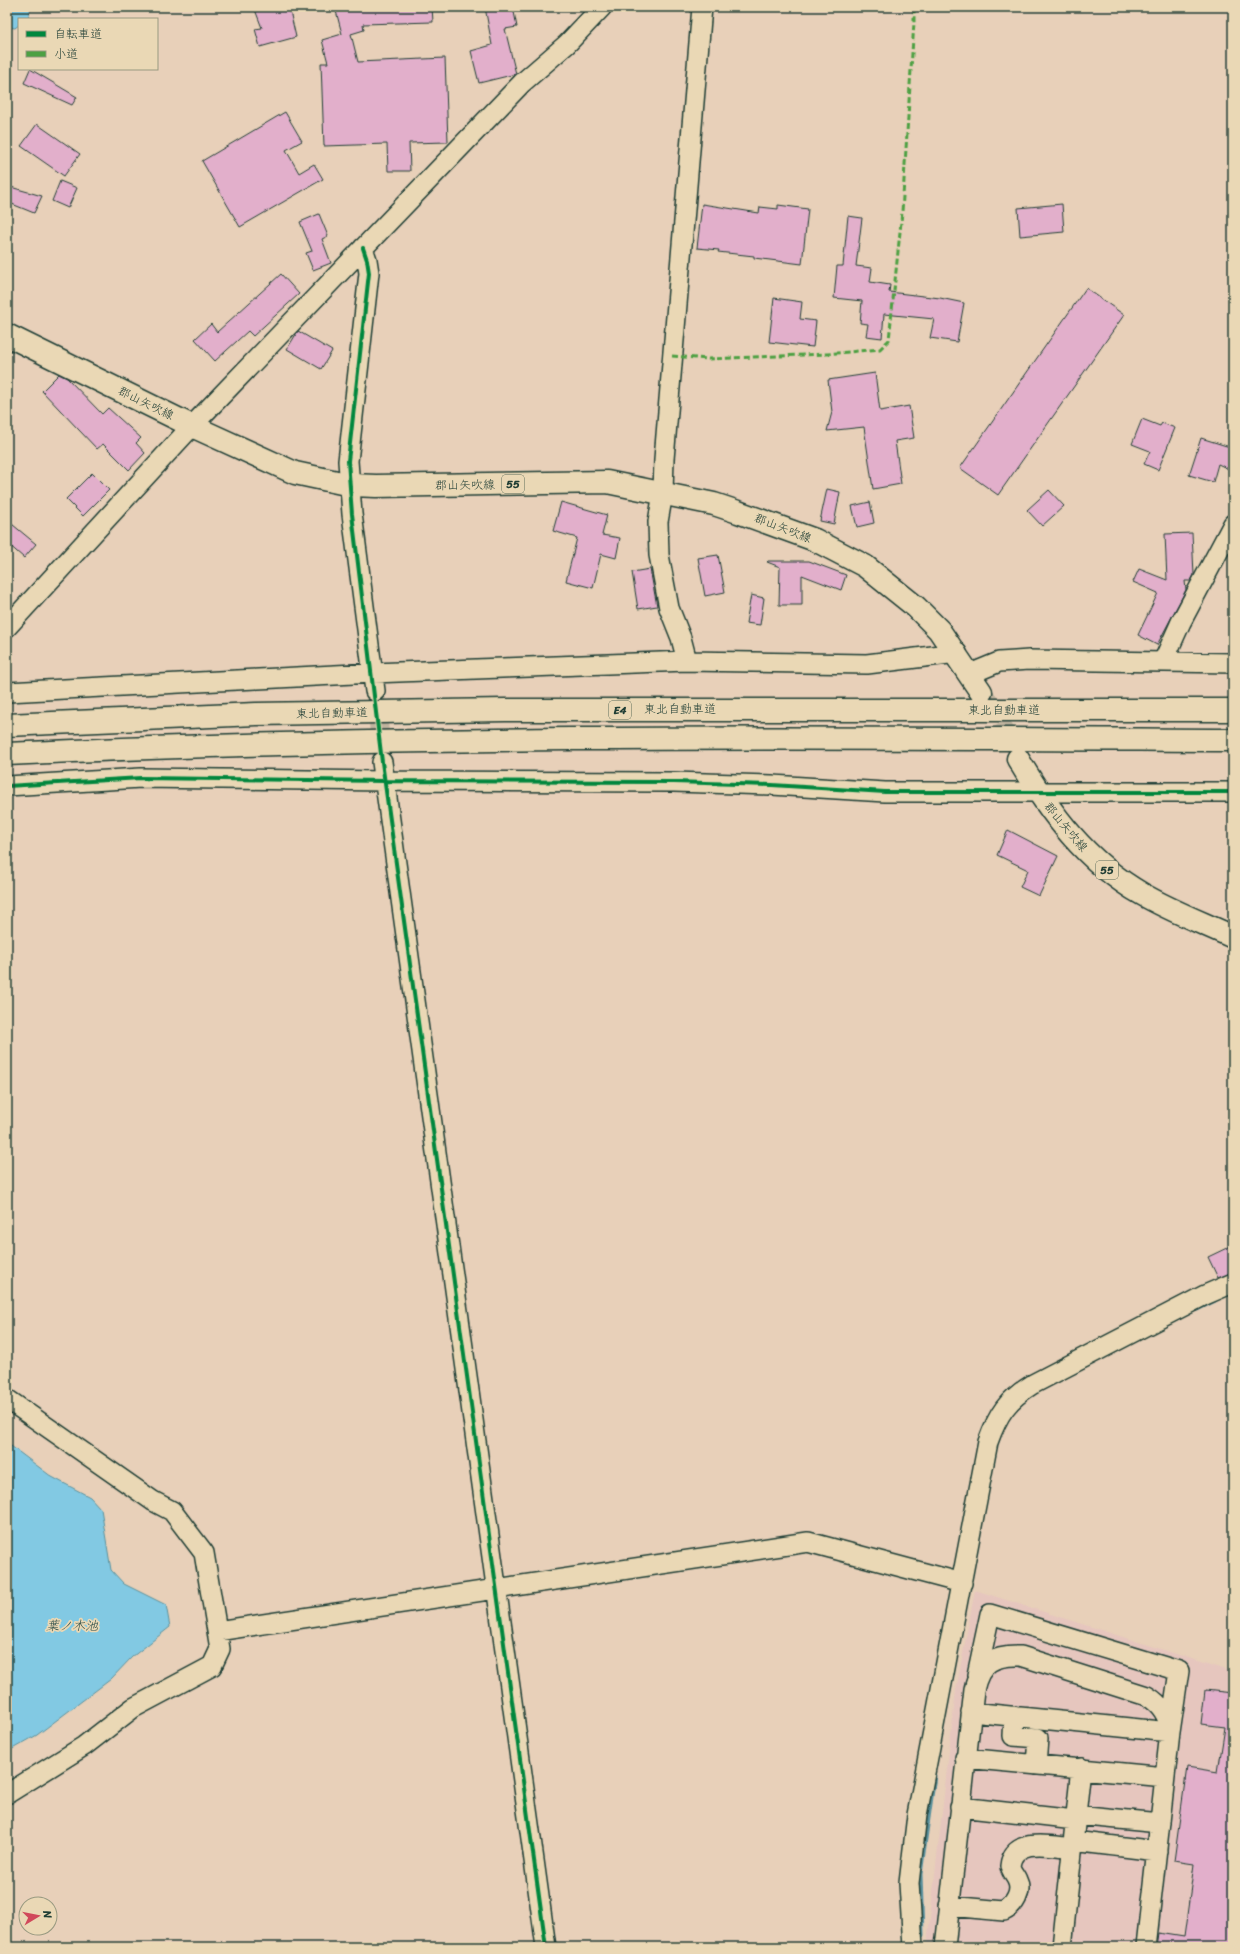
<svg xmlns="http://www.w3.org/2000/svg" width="1240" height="1954" viewBox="0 0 1240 1954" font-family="Sriracha,'Klee One',sans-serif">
	<rect width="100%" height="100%" fill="#e8d0b9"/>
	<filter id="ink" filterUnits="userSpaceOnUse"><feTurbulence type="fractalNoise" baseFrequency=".025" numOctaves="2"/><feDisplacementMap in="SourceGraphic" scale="8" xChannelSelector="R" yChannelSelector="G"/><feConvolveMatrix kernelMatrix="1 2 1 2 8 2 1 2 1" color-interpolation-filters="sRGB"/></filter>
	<g filter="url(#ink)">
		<!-- built -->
		<path fill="#e6c6be" d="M975,1590L1233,1672V1947H928V1935L956,1690Z"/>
		<!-- water -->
		<path fill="#82c9e3" stroke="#5a919d" d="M7,7H31L28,18L19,19V25L15,28L7,27Z
			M7,1443L52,1477L90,1497L101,1509L111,1570L124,1584L166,1605L170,1627L132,1657L111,1679L37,1735L7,1752Z"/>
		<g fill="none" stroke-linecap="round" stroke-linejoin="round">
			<!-- stream -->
			<path stroke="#5a919d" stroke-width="5" d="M1197,1309L1215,1300
				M922,1935L920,1874L934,1776"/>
		</g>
		<!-- building -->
		<path fill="#e2afcb" stroke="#1f3d34" d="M254,7H289L296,37L260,47L255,29L262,28Z
			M335,7H432L433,22L363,24L364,30L351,34L358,62L445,58L448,142L409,143L410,171H388L387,144L324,146L321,63H328L322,40L342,34Z
			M485,7H513L517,27L505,29L516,74L479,83L471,51L492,45Z
			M30,69L77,97L72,105L24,83Z
			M285,112L302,141L286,150L299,173L314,164L323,179L240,227L202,161Z
			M37,124L80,154L64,176L21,146Z
			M60,181L77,188L68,208L52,201Z
			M7,186L42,196L34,213L7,202Z
			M702,204L759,213L760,207L778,209V205L808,209L802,264L754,258V256L718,252L719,250L697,248Z
			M1062,204L1064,232L1020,236L1018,208Z
			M319,214L328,236L322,239L331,263L313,270L306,253L312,251L300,222Z
			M848,216L862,218L856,266L872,268L870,282L890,285L889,292L940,298L964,303L957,342L930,338L934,319L884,314L882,338L866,336L868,324L860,323L862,301L834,298L837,266H843Z
			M281,274L299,294L253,336L248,331L215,361L195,339L211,324L217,332Z
			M1086,288L1124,315L998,495L960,468Z
			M774,298L802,302L800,319L816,321L813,347L769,342Z
			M298,331L332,351L321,369L287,349Z
			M875,373L880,411L909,406L914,438L895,441L901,484L873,489L864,427L827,431L832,412L828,380Z
			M59,374L67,378L102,414L108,408L141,438L136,443L145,453L129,470L103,444L97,449L42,391Z
			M1142,419L1160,426L1162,423L1175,428L1158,470L1144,464L1150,451L1132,444Z
			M1201,438L1233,448V471L1218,464L1213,482L1189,475Z
			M92,473L109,490L83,516L66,499Z
			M827,489L840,492L834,524L820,521Z
			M1049,490L1064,506L1042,526L1027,510Z
			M561,502L607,515L602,535L620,538L616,558L601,554L593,588L566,581L577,538L553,531Z
			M870,502L874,523L857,527L852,506Z
			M7,520L36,544L24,558L7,543Z
			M1192,533L1194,575L1191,581H1185L1186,590L1157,645L1138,635L1158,593L1133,582L1139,569L1167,580L1165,534Z
			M718,555L725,592L705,596L698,558Z
			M768,561H809L846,575L841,590L802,575V605H779L780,567L767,562Z
			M650,569L657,606L638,609L632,572Z
			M751,595L764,598L760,625L746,623Z
			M1008,830L1058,856L1039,896L1020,887L1028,870L997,855Z
			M1233,1245V1272L1218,1278L1208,1257Z
			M1205,1690L1233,1693V1947H1157L1159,1933L1184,1937L1194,1864L1174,1861L1187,1767L1218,1772L1225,1727L1201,1724Z"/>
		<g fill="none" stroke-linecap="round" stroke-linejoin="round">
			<!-- minor-tunnel -->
			<path stroke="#c0b39e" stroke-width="19" stroke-dasharray="19 10" stroke-linecap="butt" d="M375,691L382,755"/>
			<!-- major-tunnel -->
			<path stroke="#c0b39e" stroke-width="22" stroke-dasharray="22 11" stroke-linecap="butt" d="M983,695L1016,754"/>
			<defs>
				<path id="minor" d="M363,248L367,260L369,273L348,461L352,514L375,691
					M7,627L192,426L522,83L567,44L602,7
					M687,661L681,638L669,608L659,555L658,522L663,493L664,459L702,7
					M1163,662L1181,622L1233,524
					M970,674L999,662L1029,660L1233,663
					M7,692L373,673L687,661L867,664L957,653
					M382,762L546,1947
					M7,786L141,778L385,781L674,782L772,785L885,792H1233
					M7,1399L153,1501L172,1511L204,1553L220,1649L212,1666L133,1708L84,1746L7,1794
					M217,1631L808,1542L962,1583
					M971,1712L1170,1732L1179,1671L990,1614L977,1675
					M1014,1716L1013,1736L1038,1738L1036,1765
					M965,1758L1165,1777
					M960,1807L1075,1820
					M1076,1815L1160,1823
					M1073,1841L1157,1851
					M949,1906L1004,1911C1014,1906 1023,1892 1017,1880C1015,1875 1011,1872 1010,1866C1013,1836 1052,1846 1073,1848
					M913,1947L909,1883L917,1815L988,1442C998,1414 1007,1400 1033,1384L1205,1295L1233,1283
					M945,1947L974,1690C980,1662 994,1655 1021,1656L1147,1696C1161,1704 1169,1717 1170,1732L1146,1947
					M1062,1947L1081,1768"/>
				<path id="major" d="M7,335L192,426L295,473L351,485L376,486L607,482L714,504L738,512L815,540L865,566L916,607L939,630L981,692
					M1018,759C1050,813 1086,862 1142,894C1171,911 1203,923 1233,937"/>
				<path id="highway" d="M7,725L256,714L505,710H1233
					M7,754C415,734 824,738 1233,740"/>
			</defs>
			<!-- minor casing -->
			<use href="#minor" stroke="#1f3d34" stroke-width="22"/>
			<!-- major casing -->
			<use href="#major" stroke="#1f3d34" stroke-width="25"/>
			<!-- highway casing -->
			<use href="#highway" stroke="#1f3d34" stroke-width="25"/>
			<!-- minor -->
			<use href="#minor" stroke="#ead8b5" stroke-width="19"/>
			<!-- major -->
			<use href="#major" stroke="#ead8b5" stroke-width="22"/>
			<!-- highway -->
			<use href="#highway" stroke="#ead8b5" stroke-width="22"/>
			<!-- quiet -->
			<path stroke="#4da043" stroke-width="3" stroke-dasharray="6 3" stroke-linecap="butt" d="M672,356L708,359L827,354L880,349L889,340L902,212L914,22V7"/>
			<defs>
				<path id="cycleway" d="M363,248L367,260L369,273L348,461L352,514L382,762L546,1947
					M7,786L141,778L385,781L674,782L772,785L885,792H1233"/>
			</defs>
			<!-- cycleway casing -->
			<use href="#cycleway" stroke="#ead8b5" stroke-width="6"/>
			<!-- cycleway -->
			<use href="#cycleway" stroke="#00873e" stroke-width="4"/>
		</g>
	</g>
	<g text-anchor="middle" stroke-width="3.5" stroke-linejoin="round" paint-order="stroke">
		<!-- shield labels -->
		<g fill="#ead8b5" stroke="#5c6c5b" stroke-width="1">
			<rect x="502" y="475" width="22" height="18" rx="3"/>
			<rect x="609" y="701" width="22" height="18" rx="3"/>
			<rect x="1096" y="861" width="22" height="18" rx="3"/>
		</g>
		<g font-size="11" font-weight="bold" fill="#1f3d34">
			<text x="513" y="488">55</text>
			<text x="620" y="714">E4</text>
			<text x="1107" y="874">55</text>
		</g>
		<!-- street labels -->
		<g font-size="12" fill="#1f3d34" stroke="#ead8b5">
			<text transform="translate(146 403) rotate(26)" y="4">郡山矢吹線</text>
			<text transform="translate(465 485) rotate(-1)" y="4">郡山矢吹線</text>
			<text transform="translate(783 528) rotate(21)" y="4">郡山矢吹線</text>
			<text x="680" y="713">東北自動車道</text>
			<text x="1004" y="714">東北自動車道</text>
			<text transform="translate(332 713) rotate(-1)" y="4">東北自動車道</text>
			<text transform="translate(1066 827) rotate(50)" y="4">郡山矢吹線</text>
		</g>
		<!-- water labels -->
		<g font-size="13" font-style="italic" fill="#294b46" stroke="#ead8b5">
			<text x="72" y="1630">葉ノ木池</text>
		</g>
	</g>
	<!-- margin -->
	<rect width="1240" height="1954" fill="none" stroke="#ead8b5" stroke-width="24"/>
	<rect x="12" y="12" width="1216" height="1930" fill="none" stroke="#1f3d34" stroke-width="1.5" filter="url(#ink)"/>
	<!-- legend -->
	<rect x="18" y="18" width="140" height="52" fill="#ead8b5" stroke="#999a81"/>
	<rect x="26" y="31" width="20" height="6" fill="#00873e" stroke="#999a81"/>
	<text x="54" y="38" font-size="12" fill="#1f3d34">自転車道</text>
	<rect x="26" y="51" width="20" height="6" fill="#4da043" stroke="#999a81"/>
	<text x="54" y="58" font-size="12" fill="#1f3d34">小道</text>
	<!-- north arrow -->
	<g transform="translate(38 1916) rotate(80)"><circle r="19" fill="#ead8b5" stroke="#999a81"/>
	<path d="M0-3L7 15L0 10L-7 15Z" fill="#d1495b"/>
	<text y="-6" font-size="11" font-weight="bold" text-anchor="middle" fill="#1f3d34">N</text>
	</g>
</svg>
